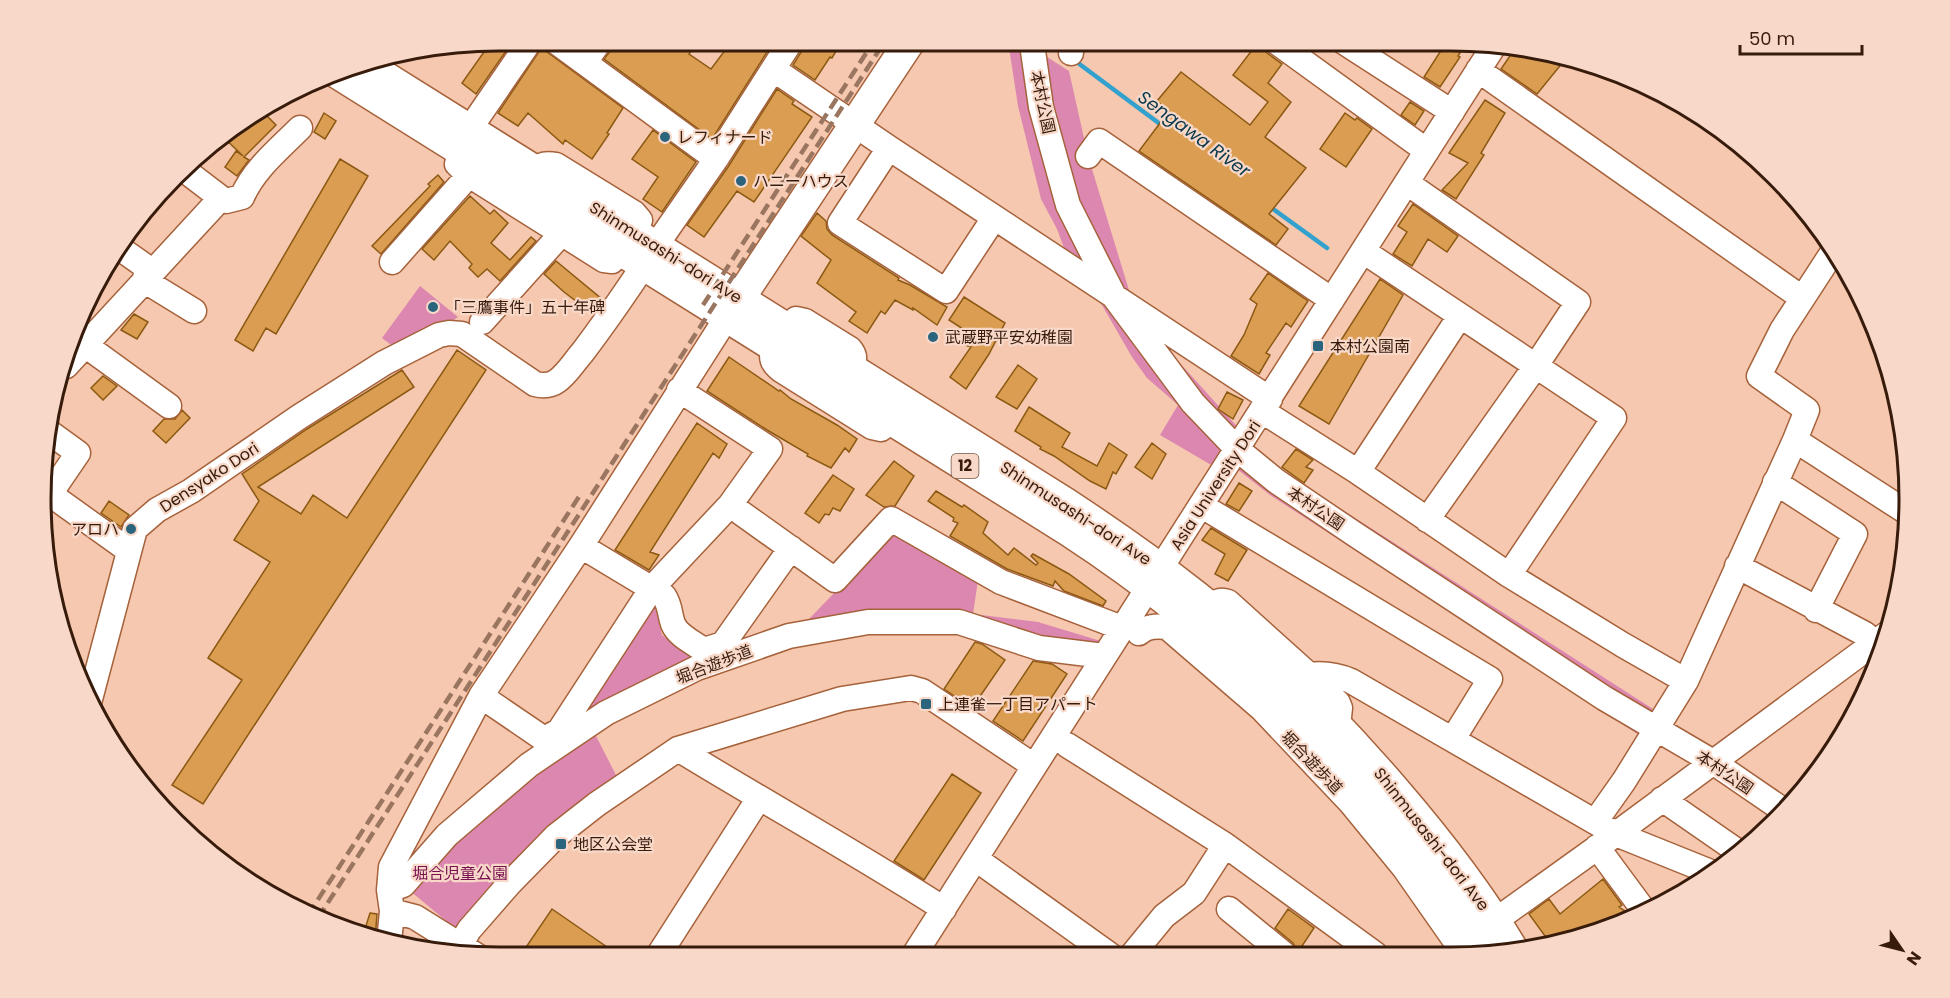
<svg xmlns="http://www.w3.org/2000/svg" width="1950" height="998" viewBox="0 0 1950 998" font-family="Poppins,'Noto Sans JP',sans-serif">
	<rect width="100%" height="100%" fill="#f6c8b0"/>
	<!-- green -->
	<path fill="#dc87b0" d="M1008,41H1022L1069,71L1088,156L1132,300L1067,256L1057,229L1041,199L1018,106Z
		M420,286L458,317L403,354L382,338Z
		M1095,293L1151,331L1242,432L1218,469L1160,435L1178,405L1147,378L1132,357Z
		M1252,446L1285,473L1653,709L1639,735L1270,495L1237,469Z
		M893,532L978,580L973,614L1038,622L1104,642L1089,664L994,638L950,633L861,634L780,650L674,690L595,734L617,777L457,930L403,885L529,765L654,603L662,635L692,657L742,639L808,620Z"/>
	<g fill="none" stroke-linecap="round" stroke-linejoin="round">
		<!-- stream -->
		<path stroke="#32a1ce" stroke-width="4.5" d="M1045,41L1062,52
			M1074,60L1164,127
			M1269,206L1327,248"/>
	</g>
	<!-- building -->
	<path fill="#da9d52" stroke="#8b5912" stroke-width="1.5" d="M500,40L513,41L476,94L462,83L491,42Z
		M614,41H698L689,54L711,69L732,41H774L712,139L604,59L612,49Z
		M805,41H842L832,58L830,57L815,80L793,65L803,49Z
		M1259,41H1261L1262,47L1267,53L1282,64L1268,83L1291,102L1265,137L1306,168L1269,214L1288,229L1276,245L1139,151L1169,111L1157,101L1181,72L1250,125L1268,102L1233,75Z
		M1447,41H1467L1458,56L1460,57L1440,87L1424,77Z
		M542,47L547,52L623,108L607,133L609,134L592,159L565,140L563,144L528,113L518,126L498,113Z
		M1516,47L1557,54L1568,56L1537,94L1501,69Z
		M777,89L794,101L792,104L812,117L754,202L737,191L704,237L687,225L728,167Z
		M1485,100L1505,113L1481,153L1484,155L1456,199L1442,190L1468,163L1449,153Z
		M1410,102L1424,111L1415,125L1401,115Z
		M263,112L276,125L244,157L249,160L237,176L225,167L236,151L243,156L221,135Z
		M324,113L336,121L325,139L314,132Z
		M1345,113L1355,120L1357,118L1372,129L1346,167L1320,149Z
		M653,130L696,162L662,212L643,199L658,177L632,159Z
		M340,159L368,176L276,334L266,328L253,351L235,340Z
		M438,175L444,182L381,254L372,246L430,186L428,184Z
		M470,196L490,214L494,210L508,223L491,243L510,260L531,237L536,241L500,281L487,269L478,277L469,268L472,264L450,241L434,260L422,249Z
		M1413,204L1458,236L1447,252L1428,239L1412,266L1393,254L1407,232L1398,226Z
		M817,213L826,221L827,229L832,235L899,278L898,280L910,285L947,307L937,325L913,308V310L895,300L885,314L881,311L867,333L849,321L856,312L817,283L831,260L801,236Z
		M556,261L603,300L593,314L564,292L544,274Z
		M1268,273L1308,301L1291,327L1286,323L1266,353L1270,355L1259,374L1231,356L1244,335L1257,304L1250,299Z
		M1380,279L1403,295L1329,424L1299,406Z
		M964,297L1005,323L989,354L966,389L950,377L971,347L965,345L971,334L949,320Z
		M134,314L148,322L137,339L121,330Z
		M457,350L486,370L203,804L172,785L242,680L208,658L270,562L234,540L259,501L242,474L307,429L402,370L414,387L258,487L301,514L313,495L347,518Z
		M729,357L779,391L780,390L791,399L837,425L857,439L849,452L845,448L831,468L807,456L808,454L767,430L707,391Z
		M1018,365L1037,379L1017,409L996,397Z
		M103,376L117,386L103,400L91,388Z
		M1227,392L1243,400L1233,419L1218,409Z
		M1029,407L1070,433L1062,447L1097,466L1109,443L1127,455L1116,474L1113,472L1106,489L1090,481L1054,456L1040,449L1041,447L1015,431Z
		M182,410L190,418L166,443L153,431L164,419H175Z
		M697,423L727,444L719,458L713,453L650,552L659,555L649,570L615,550Z
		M1152,443L1166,454L1152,479L1135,467Z
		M1296,449L1313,460L1306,467L1313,470L1304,483L1282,467Z
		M894,461L914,476L895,506L884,507L866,495Z
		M833,475L854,489L840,511L833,508L829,515L825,514L819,523L805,513Z
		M1239,483L1252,491L1239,511L1226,504Z
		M936,491L962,507L964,505L988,522L983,533L1008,555L1014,548L1036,565L1038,563L1031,556L1033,554L1069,574L1106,601L1103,606L1064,591L1055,581L1053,586L1007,569L950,536L958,523L953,521L954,518L928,501Z
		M109,501L129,515L121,527L101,513Z
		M1211,528L1247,550L1228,581L1215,574L1225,554L1202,540Z
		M975,642L982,644L1005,660L972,708L944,689Z
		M1033,661L1052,664L1067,674L1023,741L993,721Z
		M952,774L981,793L924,880L894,861Z
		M1603,879L1622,905L1619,907L1628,913L1632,919L1626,923L1550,943L1529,914L1549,899L1560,914Z
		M552,909L620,956H520Z
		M1288,909L1314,928L1298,952L1293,943L1275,928Z
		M370,913L377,914L375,940L363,935Z"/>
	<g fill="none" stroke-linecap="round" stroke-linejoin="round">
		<defs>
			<path id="minor" d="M555,41L716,159
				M1070,41L1071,53
				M1275,41L1427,151
				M1342,41L1452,112
				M1033,51L1041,107L1068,205L1115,298L1193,403L1237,449L1276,481L1356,535L1604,698L1713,762L1783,810
				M585,62L600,41
				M773,69L889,148L1270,399
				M1478,70L1802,298
				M469,130L530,41
				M889,148L840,223L946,291L994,218
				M461,151L457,164L466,173L604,260L612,261L620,250
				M1088,156L1099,141L1332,300
				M183,169L221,198
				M535,171C542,164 546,163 556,165L634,213L640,220L635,234
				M1407,183L1578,302L1535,367L1427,520
				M118,247L152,271
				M655,247L716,159L791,41
				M1363,251L1614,418L1509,575
				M392,262L469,175
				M145,278L150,284L194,311
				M482,322L562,233
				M787,328L796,319L805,321L850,349C856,356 855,360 850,368
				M85,345L169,406
				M774,347C770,358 772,363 781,370L872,427L881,429L891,420
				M66,366L221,198L226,201L242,197C254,169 279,149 300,128
				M1262,411L1355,470L1509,575L1623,645L1686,681
				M49,432L78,453L50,494
				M1795,440L1908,513
				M1358,472L1460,316
				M1775,482L1855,534L1816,610
				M47,492L128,550
				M730,505L835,580L891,519L1001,582L1122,628
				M1202,506L1490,679L1453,739
				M581,546L664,596C671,607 669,613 673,624C678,636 694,643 704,650L723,644L791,548
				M1737,566L1865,634L1875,642L1881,651
				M1210,608C1216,602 1219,599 1228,602L1309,675L1338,703L1340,708L1339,717L1334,722
				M1139,633C1147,626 1156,626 1167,627L1262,709L1350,802L1405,869L1454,939
				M1309,675C1325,673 1337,675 1351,681L1616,834L1713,873
				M481,696L544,739L559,731L652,588L730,505L770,449L679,390
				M89,703L135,529L157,510L191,491L299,417L384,363L439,335L449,333L462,334L535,384C543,386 550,386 557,381C567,374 574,362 582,353C604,324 624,295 644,265
				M1067,745L1225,845L1375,954
				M678,749C766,803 857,853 944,909
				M1662,799L1740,853
				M1595,822L1624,781L1686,681L1795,440L1807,410L1759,376L1782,330L1834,250
				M1597,847L1645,912
				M976,859L1110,955
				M389,890L403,885L447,835L529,765L606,713L697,668L789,636L868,622H959L1039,648L1104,656
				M1229,909L1284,954
				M392,911L415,917L479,957
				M389,943L392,911L389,890L391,867L481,696L581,546L727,317
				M461,944L469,930L510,883L556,836L597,804L678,749L842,699L911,688L922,691L1034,766
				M1454,954L1496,920L1616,834L1888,633
				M914,955L1495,44
				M1132,955L1164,916L1194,893L1225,845
				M658,956L759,798"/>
			<path id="major" d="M363,63L1067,504C1111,533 1154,563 1196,596C1268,653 1334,719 1394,789C1438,840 1480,894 1515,953
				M337,73L1069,531C1202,618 1321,728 1419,854C1444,886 1469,919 1490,954
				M728,316L910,41"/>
		</defs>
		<!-- minor casing -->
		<use href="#minor" stroke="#a6623b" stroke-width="27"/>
		<!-- major casing -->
		<use href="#major" stroke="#a6623b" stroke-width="33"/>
		<!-- minor -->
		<use href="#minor" stroke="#fff" stroke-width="24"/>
		<!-- major -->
		<use href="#major" stroke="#fff" stroke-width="30"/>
		<!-- rail -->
		<path stroke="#9a7560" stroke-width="4.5" stroke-dasharray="12 6" stroke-linecap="butt" d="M703,305L874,41
			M308,915L582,492
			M318,918L885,41"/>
	</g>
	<!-- markers -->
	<g fill="#2b647d" stroke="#f8d9c9" stroke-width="2">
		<circle cx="665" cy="137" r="6"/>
		<circle cx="741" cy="181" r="6"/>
		<circle cx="433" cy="307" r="6"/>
		<circle cx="933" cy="337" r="6"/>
		<rect x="1312" y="340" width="12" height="12" rx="3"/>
		<circle cx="131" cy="529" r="6"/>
		<rect x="920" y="698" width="12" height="12" rx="3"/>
		<rect x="555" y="838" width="12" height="12" rx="3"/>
	</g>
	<g text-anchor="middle" stroke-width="4.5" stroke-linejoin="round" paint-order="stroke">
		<!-- shield labels -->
		<rect fill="#f8d9c9" stroke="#715444" stroke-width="1.5" x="951.5" y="454" width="27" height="24" rx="4.5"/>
		<g font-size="15" font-weight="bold" fill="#371b0b">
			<text x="965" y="471">12</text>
		</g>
		<!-- street labels -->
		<g font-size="16" fill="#371b0b" stroke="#f8d9c9">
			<text transform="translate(1043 102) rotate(78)" y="6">本村公園</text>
			<text transform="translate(666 252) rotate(32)" y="6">Shinmusashi-dori Ave</text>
			<text transform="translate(209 477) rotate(-33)" y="6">Densyako Dori</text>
			<text transform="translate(1215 485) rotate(-57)" y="6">Asia University Dori</text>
			<text transform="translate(1316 508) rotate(34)" y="6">本村公園</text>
			<text transform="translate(1076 513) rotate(33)" y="6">Shinmusashi-dori Ave</text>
			<text transform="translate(714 664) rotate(-21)" y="6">堀合遊歩道</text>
			<text transform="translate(1312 762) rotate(46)" y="6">堀合遊歩道</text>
			<text transform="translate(1725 772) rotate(34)" y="6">本村公園</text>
			<text transform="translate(1432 839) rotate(52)" y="6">Shinmusashi-dori Ave</text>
		</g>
		<!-- poi labels -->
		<g font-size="16" fill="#371b0b" stroke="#f8d9c9" text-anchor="start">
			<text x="677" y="143">レフィナード</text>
			<text x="753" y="187">ハニーハウス</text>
			<text x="445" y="313">「三鷹事件」五十年碑</text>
			<text x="945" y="343">武蔵野平安幼稚園</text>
			<text x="1330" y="352">本村公園南</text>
			<text x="119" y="535" text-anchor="end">アロハ</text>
			<text x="938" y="710">上連雀一丁目アパート</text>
			<text x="573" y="850">地区公会堂</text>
		</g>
		<!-- park labels -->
		<g font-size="16" fill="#78104f" stroke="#f8d9c9">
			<text x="460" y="879">堀合児童公園</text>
		</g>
		<!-- water labels -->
		<g font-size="18" font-style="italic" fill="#09394c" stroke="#f8d9c9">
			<text transform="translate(1194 134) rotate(36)" y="6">Sengawa River</text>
		</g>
	</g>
	<!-- crop -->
	<path d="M0 0H1950V998H0ZM499 51H1451A448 448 0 0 1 1899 499V499A448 448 0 0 1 1451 947H499A448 448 0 0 1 51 499V499A448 448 0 0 1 499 51Z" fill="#f8d9c9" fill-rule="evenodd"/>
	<path fill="none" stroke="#371b0b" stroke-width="3" d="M499 51H1451A448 448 0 0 1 1899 499V499A448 448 0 0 1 1451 947H499A448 448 0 0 1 51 499V499A448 448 0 0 1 499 51Z"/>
	<!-- north arrow -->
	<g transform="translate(1902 950) rotate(125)" stroke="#f8d9c9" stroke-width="4.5" paint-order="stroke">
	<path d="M0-4.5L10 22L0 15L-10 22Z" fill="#371b0b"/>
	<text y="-9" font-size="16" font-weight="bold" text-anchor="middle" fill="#371b0b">N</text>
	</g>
	<!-- scale -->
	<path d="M1740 45v9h122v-9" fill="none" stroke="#371b0b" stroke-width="3"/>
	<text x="1749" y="45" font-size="18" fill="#371b0b" stroke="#f8d9c9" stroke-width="4.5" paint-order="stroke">50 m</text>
</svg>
